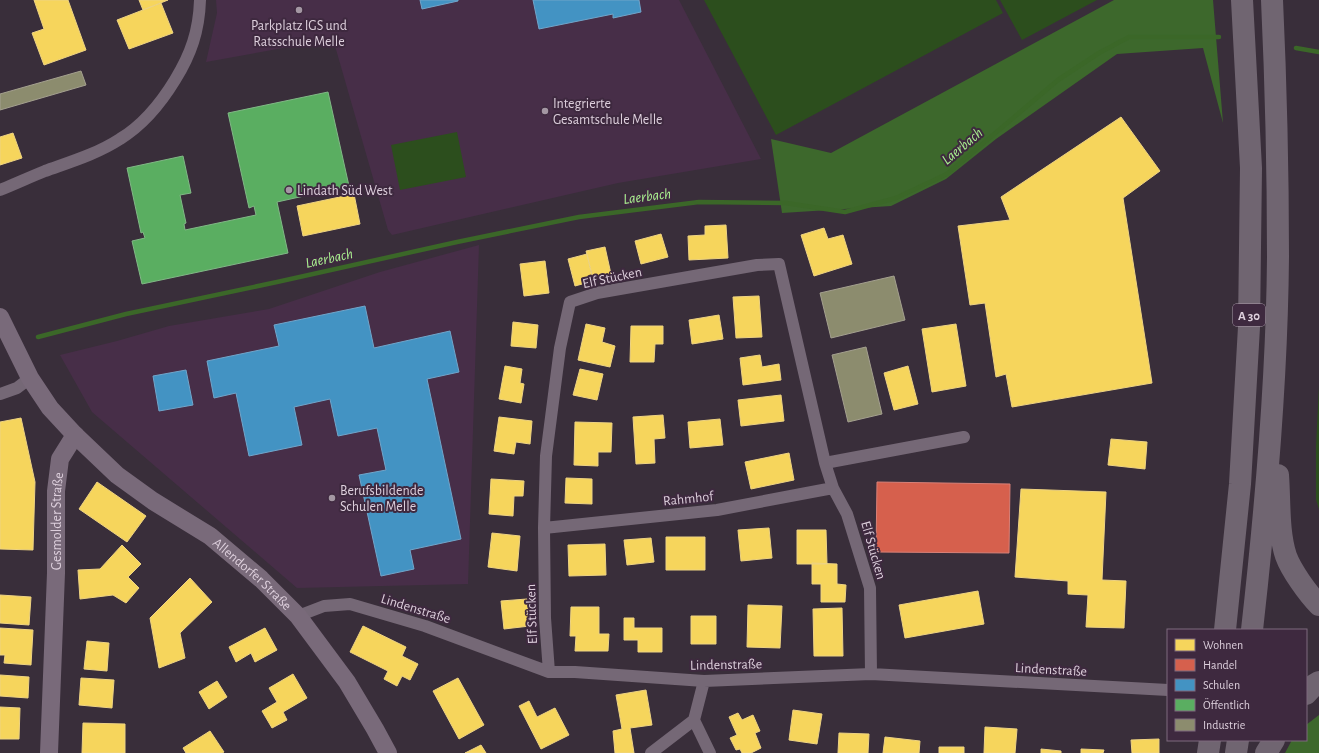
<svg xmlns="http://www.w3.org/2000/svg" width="1319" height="753" viewBox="0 0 1319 753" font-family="'Alegreya Sans',sans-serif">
	<rect width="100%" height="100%" fill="#392e3a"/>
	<!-- built -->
	<path fill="#472e48" d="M216,0H679L761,159L618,183L392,235L388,230L333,39L206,62L217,13Z
		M479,245L468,584L297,588L92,412L60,355L117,341L169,326L269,309L380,272Z"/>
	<!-- green -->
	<path fill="#2c4e1d" d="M704,0H996L1003,13L776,135Z
		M1000,0H1097L1022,40Z
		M457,132L466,177L400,190L391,145Z
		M1319,386V509L1316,500V446Z"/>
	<!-- forest -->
	<path fill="#3d682c" d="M1114,0H1213L1223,123L1203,48L1117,54L996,139L946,179L891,206L782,213L771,139L831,153Z
		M1319,715V753H1285L1292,740H1306V725Z"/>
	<!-- homes -->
	<path fill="#f6d55c" stroke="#eed382" d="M34,0H68L86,50L44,65L32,33L44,29Z
		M139,0H168L143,10Z
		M161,3L173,33L129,49L117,20Z
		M1121,117L1160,171L1123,198L1152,383L1012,407L1006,374L996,377L985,303L970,305L958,226L1010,220L1001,197Z
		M13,133L22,158L0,165V137Z
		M354,194L360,224L303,236L297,206Z
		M726,225L728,258L689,260L688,236L705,235V226Z
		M824,228L828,239L843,235L852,264L814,276L801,235Z
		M661,234L668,257L641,264L635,241Z
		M605,247L611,274L593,278L586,251Z
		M587,254L593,281L575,286L568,259Z
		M545,261L549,293L524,296L520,264Z
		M759,296L762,337L736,338L733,297Z
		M719,315L723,339L692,344L689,320Z
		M513,322L538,325L536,348L511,346Z
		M586,324L605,328L602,342L615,346L610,367L578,360Z
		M956,324L966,386L932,392L922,329Z
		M631,326H663V344H655L654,362H630Z
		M760,355L762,367L779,364L781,380L743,385L740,358Z
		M505,366L522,369L520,383L524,384L521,403L499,399Z
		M908,366L918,404L894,410L884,373Z
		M580,369L603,374L597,400L573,395Z
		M781,395L784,421L741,426L738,400Z
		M663,415L665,438L654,439L655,463L636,464L633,417Z
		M499,417L532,421L530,444L516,442L514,454L494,451Z
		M21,418L35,482L33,550L0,549V422Z
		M720,419L723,445L690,448L688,422Z
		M575,422L612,423L611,452H598V466L574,465Z
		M1111,439L1147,442L1145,469L1108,465Z
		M789,453L794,480L751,489L745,462Z
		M566,478L592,479V504L565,503Z
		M491,479L524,481L523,496H514L513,516L489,514Z
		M97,482L146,516L127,542L79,509Z
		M1021,489L1106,492L1102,580L1126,581L1124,628L1086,627L1088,595L1068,594V581L1015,577Z
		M769,528L772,558L741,561L738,530Z
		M797,530H826L827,564H797Z
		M492,533L520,536L517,571L488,567Z
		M666,537H705V570H666Z
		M651,538L654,562L627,565L624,540Z
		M605,544L606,575L569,576L568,545Z
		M122,545L141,564L128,577L139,588L126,603L113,595L80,599L78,570L100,569Z
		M812,563L837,564V584L846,585L845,602H821V584H812Z
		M190,578L212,602L180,633L185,658L159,668L150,618Z
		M978,591L984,624L905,638L899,605Z
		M0,595L31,597L29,625L0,623Z
		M527,599L530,626L504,629L501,601Z
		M748,605L782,606L780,648L747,647Z
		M571,607H599V634H609L608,651H575L576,636H570Z
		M842,608L843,656H814L813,609Z
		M691,616H716V644H691Z
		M624,618H634V628H662V652H638V640H624Z
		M363,626L406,647L402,656L418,664L410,680L402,676L397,686L384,679L388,671L350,652Z
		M0,628L33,630L31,665L4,663L5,655H0Z
		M265,628L277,650L255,662L251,653L236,662L229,647Z
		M87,641L109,643L107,671L84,669Z
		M293,674L307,698L283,712L287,720L272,728L262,711L277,702L269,688Z
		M0,675L29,677L28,698L0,696Z
		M81,678L114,680L112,708L79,705Z
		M458,678L484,725L459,739L433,691Z
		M217,681L227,697L209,709L199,692Z
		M646,690L652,725L630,728L634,753H615L613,731L622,729L616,695Z
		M529,701L537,717L555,708L569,735L541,749L519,706Z
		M0,707L20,708L19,739H0Z
		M793,710L822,714L817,744L789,740Z
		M738,713L742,720L753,715L760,731L755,733L761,748L751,753H742L740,749L736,750L730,738L737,735L729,717Z
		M83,723L125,724V753H82Z
		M985,727L1017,729L1015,753H984Z
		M210,731L224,752L222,753H186L183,748Z
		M839,733L869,734L868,753H838Z
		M885,737L920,741L919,753H883Z
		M1159,739V753H1132L1131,740Z
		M481,745L486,753H465Z
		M939,747H964V753H939Z
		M1041,749L1061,751V753H1041Z
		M1081,749L1104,750L1103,753H1081Z"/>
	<!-- shops -->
	<path fill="#d6604d" stroke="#d88178" d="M877,482L1010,484L1009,553L876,552Z"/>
	<!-- schools -->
	<path fill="#4393c3" stroke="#71a5ca" d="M420,0H458V1L422,9Z
		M533,0H639L641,12L613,18V14L539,29Z
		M365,306L374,348L450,331L459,372L427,379L461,539L410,550L414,569L381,576L359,475L386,470L377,428L338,436L330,399L294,407L302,445L249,456L236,393L214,398L207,361L279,346L274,325Z
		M186,370L193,405L159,411L153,376Z"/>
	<!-- public -->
	<path fill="#5aae61" stroke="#81b886" d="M328,92L349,186L277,202L288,253L142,284L132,241L145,238L143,232L141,233L127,168L183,156L191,193L180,195L186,223L184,224L185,230L256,215L254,206L249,208L228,113Z"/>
	<!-- industry -->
	<path fill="#8c8c6e" stroke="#a4a08f" d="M81,71L86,85L0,110V94Z
		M894,276L905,320L831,338L820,293Z
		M866,347L882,414L848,422L832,355Z"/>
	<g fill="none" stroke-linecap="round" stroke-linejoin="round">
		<!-- stream -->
		<path stroke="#3b6728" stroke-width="4.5" d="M1296,48L1319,52
			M38,337L126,314L277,282L457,242L579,217L699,202L786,203L845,212L896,198L947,174L1058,80L1099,53L1129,37H1219"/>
		<!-- street -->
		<path stroke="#756876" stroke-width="12" d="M0,190C15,184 30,177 45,171C70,162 97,154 120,139C143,125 161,103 175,80C191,54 199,31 200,0
			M0,394L17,388L30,378
			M825,463L964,437
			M544,528L717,510L833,488
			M298,616L324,606L350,604L425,626L549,672H575L704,681L871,674L1168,690
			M549,672L545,618L544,528L546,456L560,348L570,302L597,293L757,265L779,264L825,463L833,488L847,514L870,588L871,674
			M704,681L694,720L710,753
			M651,753L694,720"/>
		<!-- secondary -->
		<g stroke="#796a7a" stroke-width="18">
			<path id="s1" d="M0,317L30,378L50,408L75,435L117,475L153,501L210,536L261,579L298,616L347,682L375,729L388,753"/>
			<path id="s2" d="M49,753L56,573V491L60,459L75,435"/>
		</g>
		<!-- highway -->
		<path stroke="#706571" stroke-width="22" d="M1278,475C1280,501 1278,532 1286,556C1291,570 1308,594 1319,605
			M1225,630L1240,484L1249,327L1251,168L1242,0
			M1252,630C1266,506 1277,381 1278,257C1278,171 1276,86 1272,0
			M1306,694L1314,685L1319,682
			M1208,753L1210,740
			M1236,753L1238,740
			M1266,753L1274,740"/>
	</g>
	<!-- markers -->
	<g fill="#a497a3" stroke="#3e293f" stroke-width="1.5">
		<circle cx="299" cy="10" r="4"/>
		<circle cx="545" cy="111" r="4"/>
		<circle cx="289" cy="190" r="4"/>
		<circle cx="332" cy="498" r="4"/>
	</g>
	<g text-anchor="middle" stroke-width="4" stroke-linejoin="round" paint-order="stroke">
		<!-- shield labels -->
		<rect fill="#3e293f" stroke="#ad9dad" stroke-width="1" x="1233" y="304" width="32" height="22" rx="3"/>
		<g font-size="13" font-weight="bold" fill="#ddcfdc">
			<text x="1249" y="320">A 30</text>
		</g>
		<!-- poi labels -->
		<g font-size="14" fill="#ddcfdc" stroke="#3e293f" text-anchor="start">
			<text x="299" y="30" text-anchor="middle">Parkplatz IGS und<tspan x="299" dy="16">Ratsschule Melle</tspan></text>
			<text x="553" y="108">Integrierte<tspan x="553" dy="16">Gesamtschule Melle</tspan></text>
			<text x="297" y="195">Lindath Süd West</text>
			<text x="340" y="495">Berufsbildende<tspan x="340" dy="16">Schulen Melle</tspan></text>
		</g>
		<!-- street labels -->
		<g font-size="14" fill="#ddcfdc" stroke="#3e293f">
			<text transform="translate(612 277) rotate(-12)" y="5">Elf Stücken</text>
			<text transform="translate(688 498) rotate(-6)" y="5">Rahmhof</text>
			<text dy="5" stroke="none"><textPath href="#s2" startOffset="232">Gesmolder Straße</textPath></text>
			<text transform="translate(874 550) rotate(74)" y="5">Elf Stücken</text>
			<text dy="5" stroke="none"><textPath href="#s1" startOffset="367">Allendorfer Straße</textPath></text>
			<text transform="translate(416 608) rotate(17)" y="5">Lindenstraße</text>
			<text transform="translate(531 614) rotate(-92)" y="5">Elf Stücken</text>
			<text transform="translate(726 664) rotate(-1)" y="5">Lindenstraße</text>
			<text transform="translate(1051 669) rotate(3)" y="5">Lindenstraße</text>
		</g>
		<!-- water labels -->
		<g font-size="15" font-style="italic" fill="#aaf290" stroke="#3e293f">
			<text transform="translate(962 146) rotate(-40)" y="5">Laerbach</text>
			<text transform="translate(647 196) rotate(-7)" y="5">Laerbach</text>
			<text transform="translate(329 258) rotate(-12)" y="5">Laerbach</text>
		</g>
	</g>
	<!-- legend -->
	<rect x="1167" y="629" width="140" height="112" fill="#3e293f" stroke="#7e6b7e"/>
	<rect x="1175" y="639" width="20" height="12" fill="#f6d55c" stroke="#7e6b7e"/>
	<text x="1203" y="649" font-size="12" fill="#ddcfdc">Wohnen</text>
	<rect x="1175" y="659" width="20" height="12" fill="#d6604d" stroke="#7e6b7e"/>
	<text x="1203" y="669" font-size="12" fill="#ddcfdc">Handel</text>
	<rect x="1175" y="679" width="20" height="12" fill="#4393c3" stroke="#7e6b7e"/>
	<text x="1203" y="689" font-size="12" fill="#ddcfdc">Schulen</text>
	<rect x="1175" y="699" width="20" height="12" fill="#5aae61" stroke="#7e6b7e"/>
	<text x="1203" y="709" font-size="12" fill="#ddcfdc">Öffentlich</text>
	<rect x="1175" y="719" width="20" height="12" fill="#8c8c6e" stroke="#7e6b7e"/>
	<text x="1203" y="729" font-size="12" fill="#ddcfdc">Industrie</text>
</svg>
